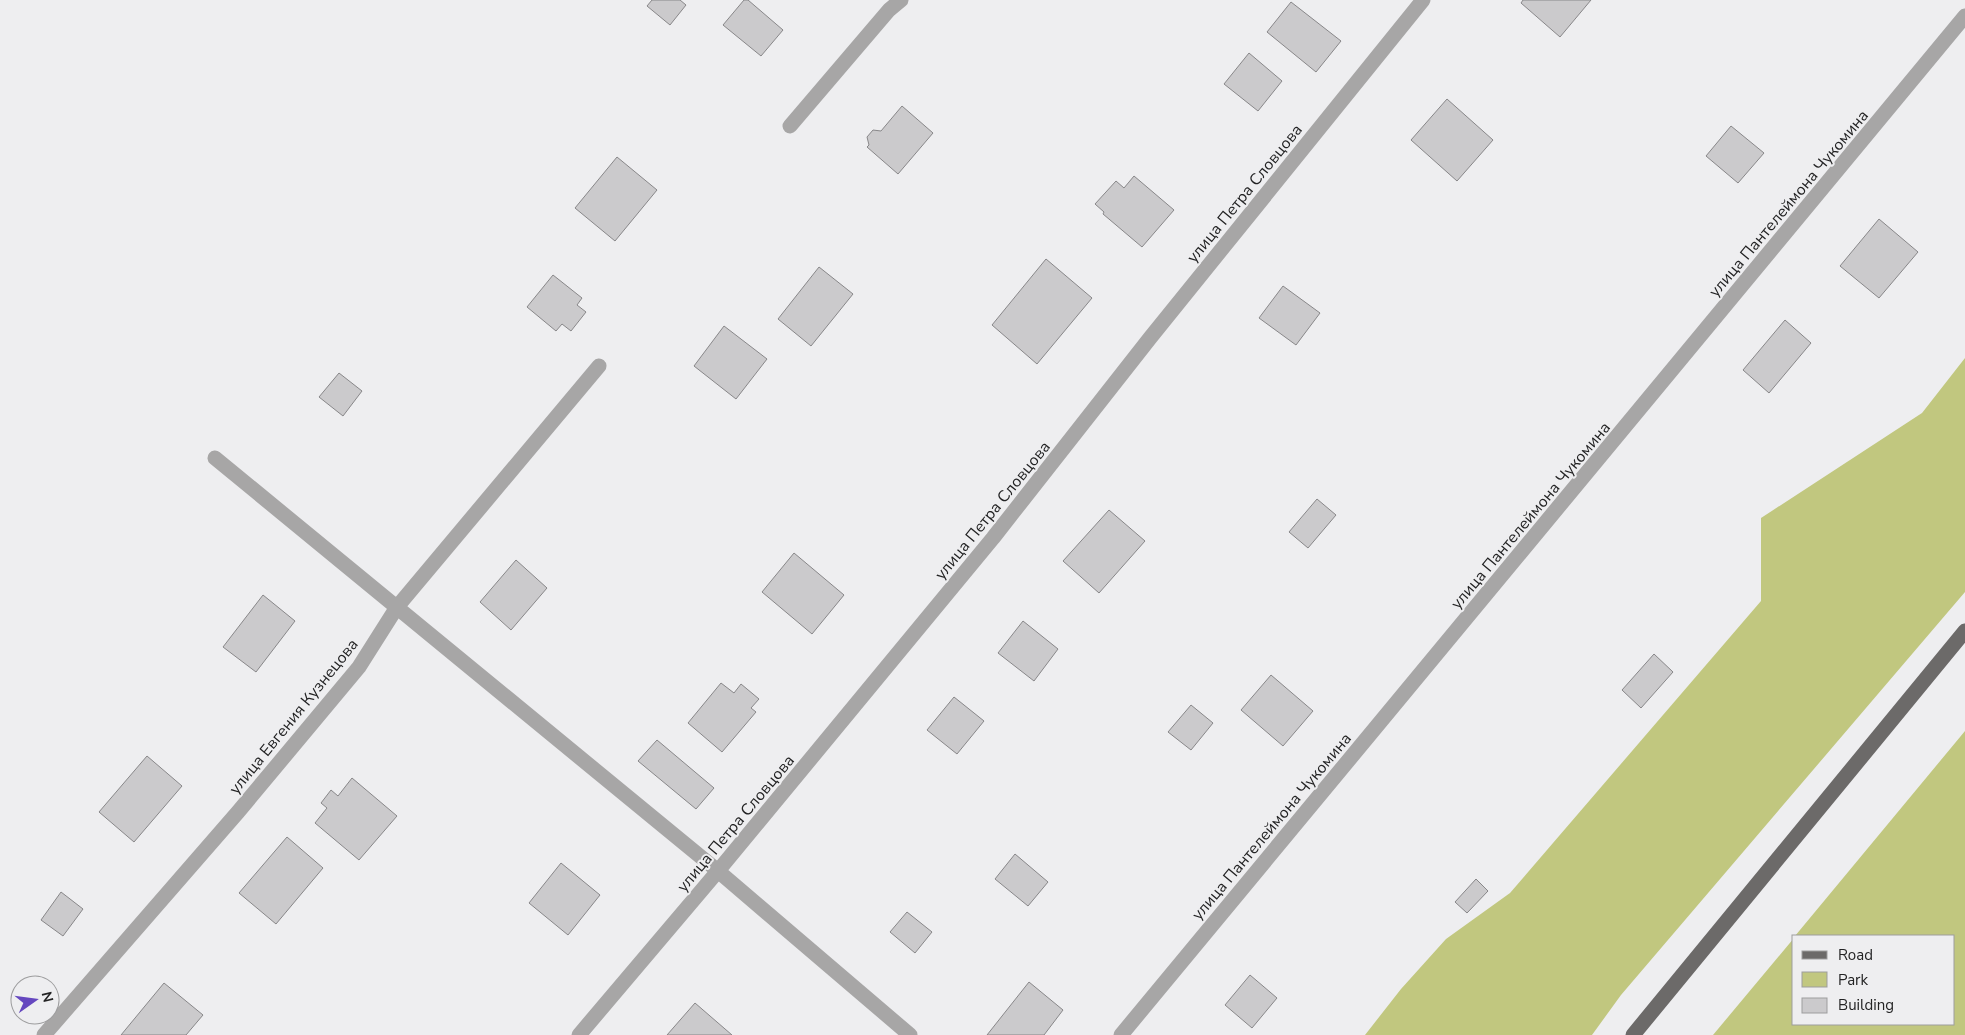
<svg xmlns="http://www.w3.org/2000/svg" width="1965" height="1035" viewBox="0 0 1965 1035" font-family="'Nunito Sans',sans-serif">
	<rect width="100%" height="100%" fill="#eeeef0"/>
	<!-- green -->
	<path fill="#c1c77f" d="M1965,358V592L1621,995L1592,1035H1365L1401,989L1446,939L1510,893L1761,601V518L1922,413Z
		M1965,731V1035H1713L1794,938V1024H1954V936H1795Z"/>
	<!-- building -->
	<path fill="#cbcacc" stroke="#888789" d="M652,0H680L686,5L670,25L647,6Z
		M744,0H748L783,30L761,56L723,25Z
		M1523,0H1591L1560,37L1521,3Z
		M1291,2L1341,41L1316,72L1267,32Z
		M1249,53L1282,81L1258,111L1224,84Z
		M1447,99L1493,140L1457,181L1411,140Z
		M902,106L933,133L898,174L867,147L869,145L867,137L873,130L881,131Z
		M1731,126L1764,153L1738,183L1706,156Z
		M617,157L657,190L615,241L575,208Z
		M1134,176L1174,210L1142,247L1103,214L1104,212L1095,204L1116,181L1124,188Z
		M1879,219L1918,252L1879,298L1840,266Z
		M1046,259L1092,298L1037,364L992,325Z
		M819,267L853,294L811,346L778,319Z
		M553,275L582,298L577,305L586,312L571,331L562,324L556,331L527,307Z
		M1283,286L1320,313L1296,345L1259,318Z
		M1785,320L1811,343L1769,393L1743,370Z
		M724,326L767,359L736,399L694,366Z
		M339,373L362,391L343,416L319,397Z
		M1317,499L1336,515L1308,548L1289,532Z
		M1109,510L1145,541L1099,593L1063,561Z
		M794,553L844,595L812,634L762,592Z
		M516,560L547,588L511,630L480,602Z
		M263,595L295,621L256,672L223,647Z
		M1023,621L1058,649L1034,681L998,653Z
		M1654,654L1673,672L1641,708L1622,690Z
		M1271,675L1313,711L1283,746L1241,710Z
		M721,683L734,693L741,684L759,699L751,708L756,712L722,752L688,723Z
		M954,697L984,721L957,754L927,730Z
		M1191,705L1213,723L1191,750L1168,732Z
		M657,740L714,788L696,809L638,761Z
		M147,756L182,786L134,842L99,812Z
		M352,778L397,816L359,860L315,823L327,808L321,803L331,790L338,796Z
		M287,837L323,868L276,924L239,893Z
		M1015,854L1048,882L1028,906L995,879Z
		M561,863L600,895L568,935L529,903Z
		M1476,879L1488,891L1467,913L1455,902Z
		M61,892L83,909L63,936L41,920Z
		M907,912L932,932L915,953L890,932Z
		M1250,975L1277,998L1252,1028L1225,1005Z
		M1029,982L1063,1010L1044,1035H987Z
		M164,983L203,1015L186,1035H121Z
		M695,1003L732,1035H667Z"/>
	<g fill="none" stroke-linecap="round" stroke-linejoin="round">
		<!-- minor -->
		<path stroke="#a7a6a6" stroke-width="15" d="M790,126L889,10L901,0
			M215,458L718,871L910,1035
			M44,1035L238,812L359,667L397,607L599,366
			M579,1035L718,871L993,538L1150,338L1423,0
			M1121,1035L1965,16"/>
		<!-- major -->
		<path stroke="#6c6a69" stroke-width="15" d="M1633,1035L1965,631"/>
	</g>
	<g text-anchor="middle" stroke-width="4" stroke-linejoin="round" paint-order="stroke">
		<!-- street labels -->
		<g font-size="16" fill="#232324" stroke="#eeeef0">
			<text transform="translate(1244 193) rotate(-51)" y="6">улица Петра Словцова</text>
			<text transform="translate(1788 203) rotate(-50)" y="6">улица Пантелеймона Чукомина</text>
			<text transform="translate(992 510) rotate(-51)" y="6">улица Петра Словцова</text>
			<text transform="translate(1530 515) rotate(-50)" y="6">улица Пантелеймона Чукомина</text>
			<text transform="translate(293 716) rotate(-51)" y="6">улица Евгения Кузнецова</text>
			<text transform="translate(735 823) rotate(-50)" y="6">улица Петра Словцова</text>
			<text transform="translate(1271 826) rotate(-50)" y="6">улица Пантелеймона Чукомина</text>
		</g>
	</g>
	<!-- legend -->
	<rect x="1792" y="935" width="162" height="90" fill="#eeeef0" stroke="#9d9d9e"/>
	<rect x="1802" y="951" width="25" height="8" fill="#6c6a69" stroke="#9d9d9e"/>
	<text x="1838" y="960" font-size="15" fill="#232324">Road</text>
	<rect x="1802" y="972" width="25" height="15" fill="#c1c77f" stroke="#9d9d9e"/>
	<text x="1838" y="985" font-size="15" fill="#232324">Park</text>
	<rect x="1802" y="998" width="25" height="15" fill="#cbcacc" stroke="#9d9d9e"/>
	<text x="1838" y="1010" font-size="15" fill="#232324">Building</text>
	<!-- north arrow -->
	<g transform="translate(35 1000) rotate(76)"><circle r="24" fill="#eeeef0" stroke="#9d9d9e"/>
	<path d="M0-4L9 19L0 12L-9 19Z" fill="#6547bf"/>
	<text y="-8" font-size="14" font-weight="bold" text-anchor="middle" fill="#232324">N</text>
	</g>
</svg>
